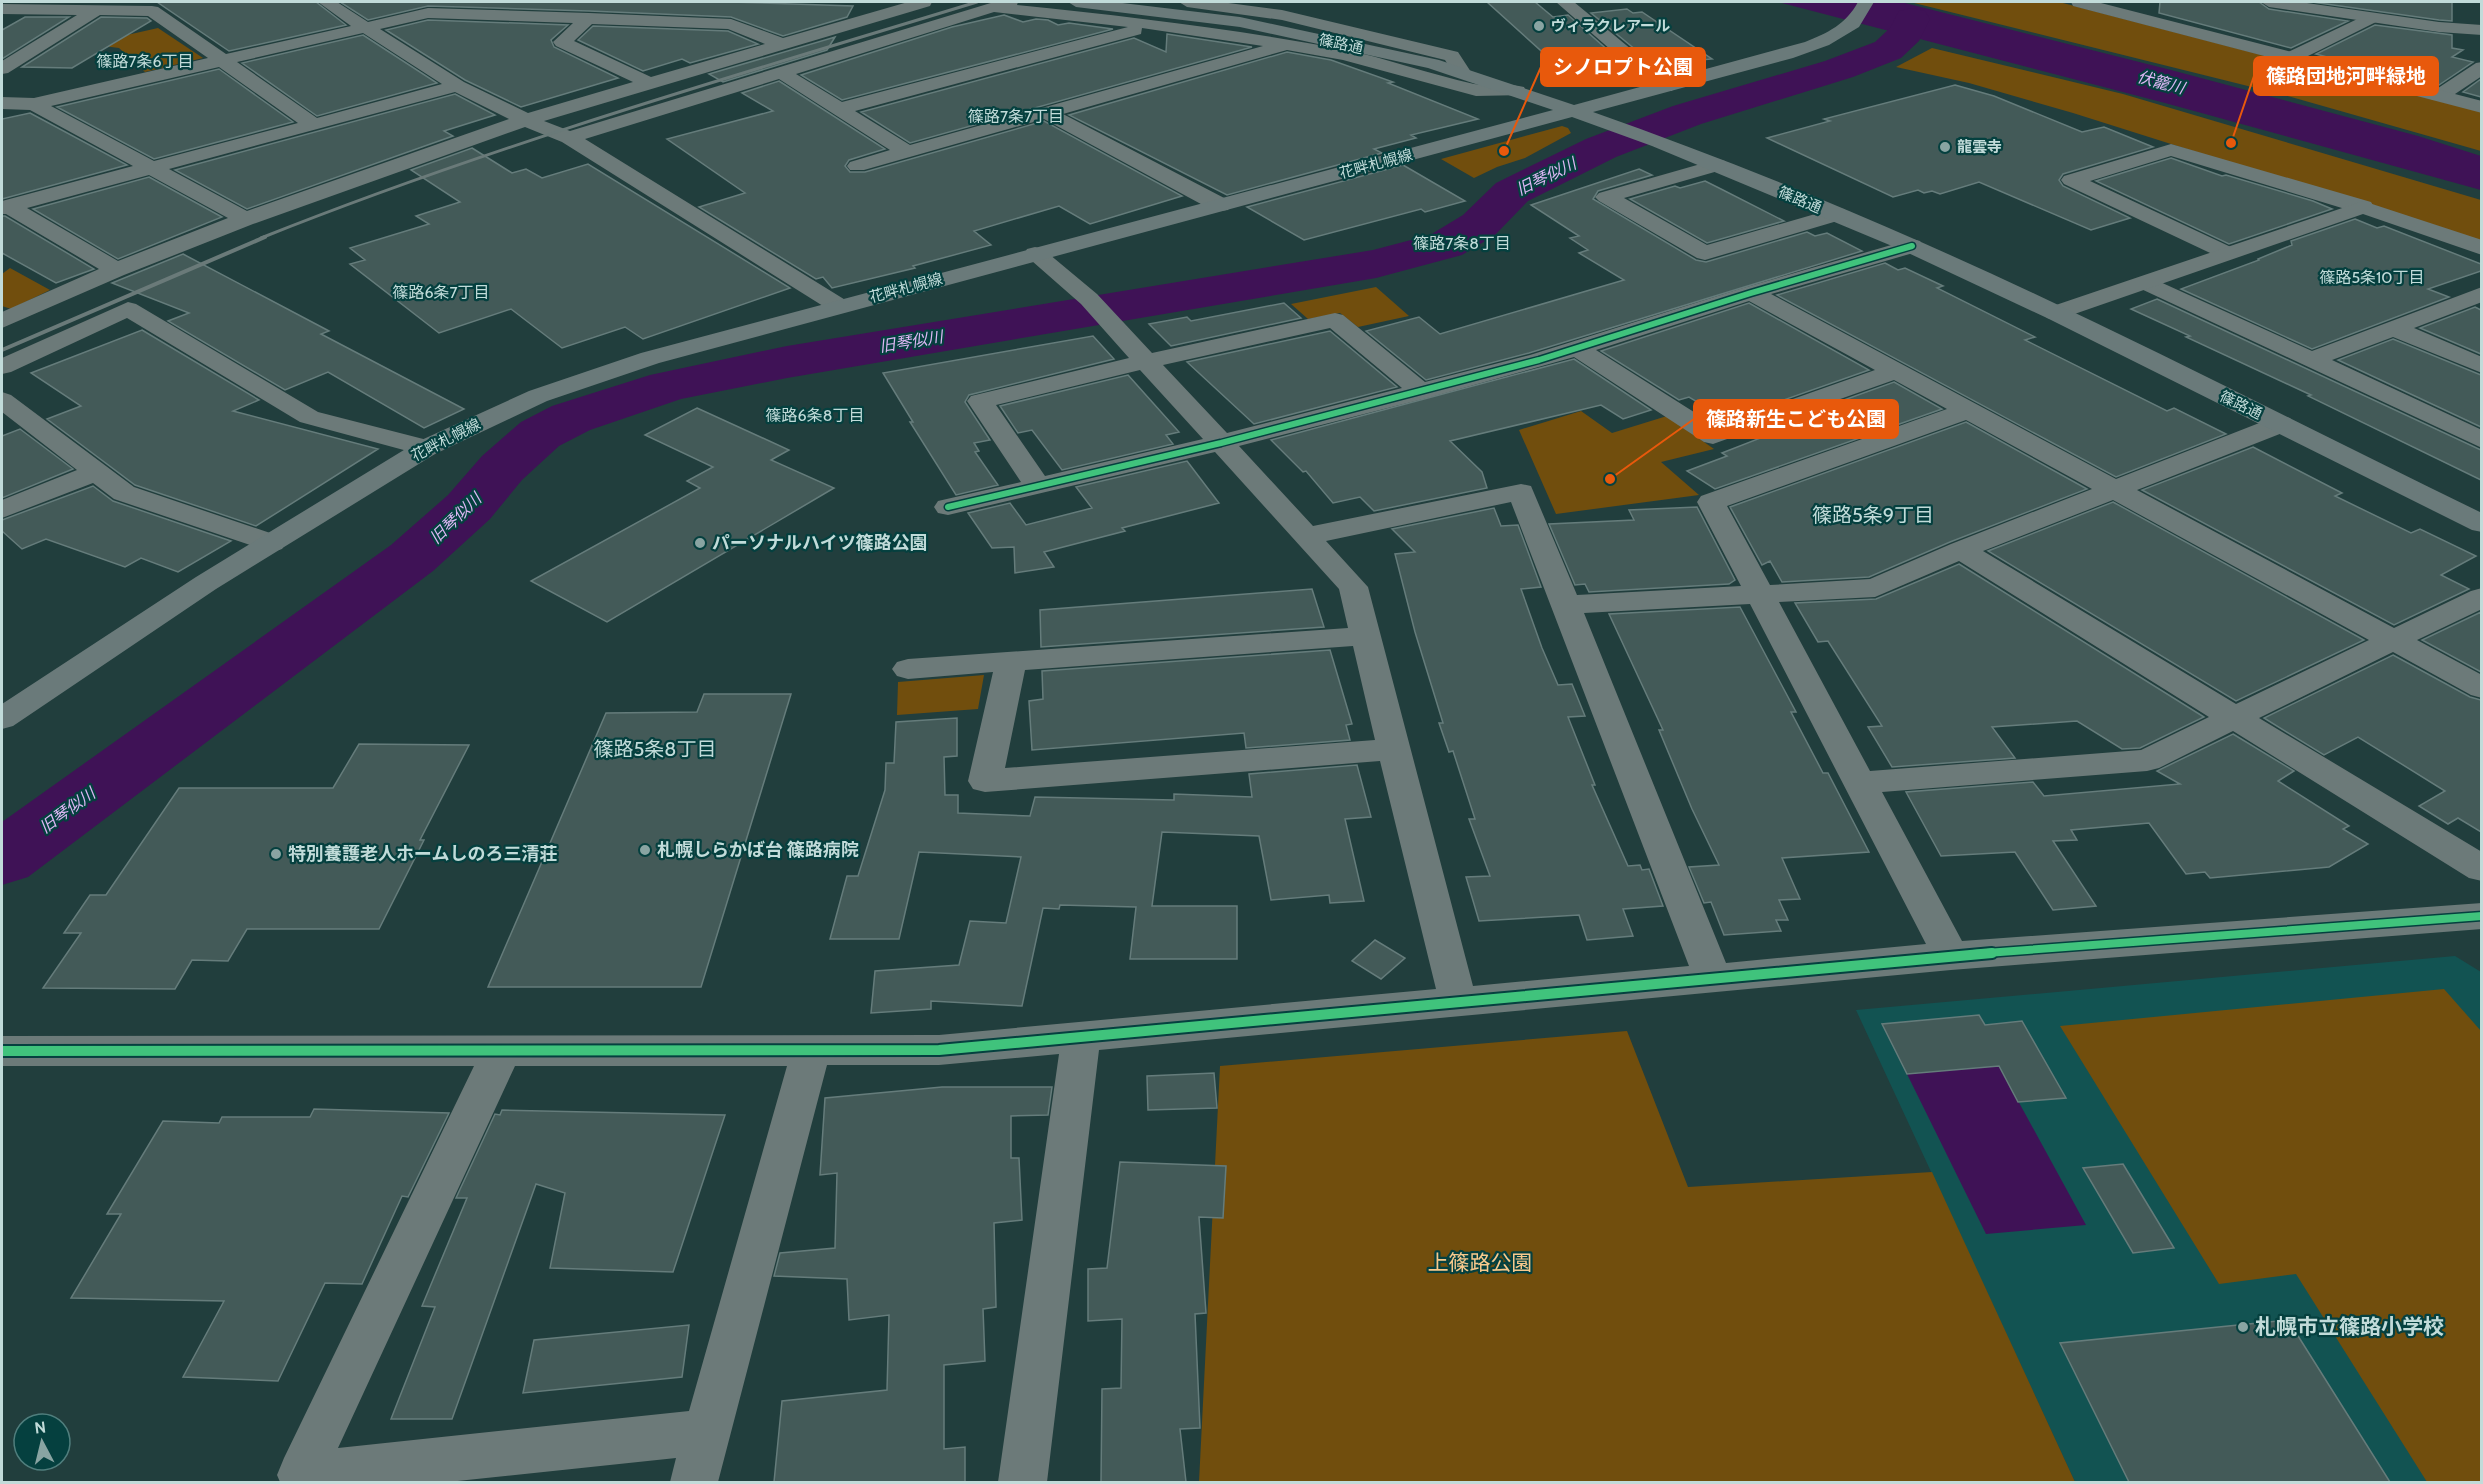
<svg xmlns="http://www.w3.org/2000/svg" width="2483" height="1484" viewBox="0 0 2483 1484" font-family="Cabin,'Noto Sans JP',sans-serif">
	<rect width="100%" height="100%" fill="#213e3d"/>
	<!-- built -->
	<path fill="#125352" d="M2455,956L2481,972V1482H2075L1856,1010Z"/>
	<!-- green -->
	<path fill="#714e0d" d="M1910,2H2059L2481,112V151L2284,95Z
		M158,28L203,58L145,72L119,48L87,44Z
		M1932,48L2123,94L2481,200V242L2073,113L1969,83L1896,67Z
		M1562,126L1568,128L1571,133L1525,158L1497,167L1474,178L1441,159Z
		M10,268L50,290L11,309L2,306V274Z
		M1376,287L1409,316L1358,327L1340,313L1308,319L1291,304Z
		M1581,411L1612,433L1667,416L1714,449L1661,462L1699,495L1556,514L1519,430Z
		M984,675L978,709L897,715L898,682Z
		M2444,989L2481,1031V1482H2427L2296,1274L2219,1284L2060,1026Z
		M1627,1031L1688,1187L1932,1172L2075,1482H1199L1220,1066Z"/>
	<!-- water -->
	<path fill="#3f1256" d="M1778,2H1901L2171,70L2418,136L2481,156V190L2165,103Z
		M1999,1066L2086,1225L1986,1234L1907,1074Z"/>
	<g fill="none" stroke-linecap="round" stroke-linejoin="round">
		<!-- river -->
		<path fill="#3f1256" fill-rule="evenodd" d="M1912,8L1925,11L1930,19L1919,41L1901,58L1853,77L1701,124L1616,157L1528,201L1495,235L1462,255L1376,278L787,378L681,399L590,430L559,446L522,480L490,519L433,571L28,877L2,885V822L391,545L448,495L482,456L521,422L552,406L650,375L787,346L1373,250L1430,235L1463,215L1496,183L1586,139L1673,106L1825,61L1875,42L1890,28L1899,11Z"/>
	</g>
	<!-- building -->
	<path fill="#435a58" stroke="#657c7b" stroke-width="1.5" d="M157,2H316L346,25L229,51Z
		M340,2H730L853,6L847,17L783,36L731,17L589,11L428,6L368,20Z
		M1487,2H1535L1553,17L1568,15L1611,53L1583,55L1559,67Z
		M2160,2H2259L2269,9L2348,21L2291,48L2159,13Z
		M2312,2H2452V21L2439,20Z
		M1627,9L1633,13L1642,12L1712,59L1653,64L1591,13Z
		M1004,15L1023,22L1036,19L1048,20L1058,25L1069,23L1113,29L842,100L801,75L952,27Z
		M25,17H69L2,59V30Z
		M101,17L147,18L151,21L72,68L22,67Z
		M428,20L568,25L551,40L554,47L618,78L521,107L465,80L386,30Z
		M2375,25L2452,35V48L2463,50L2452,57L2473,62L2439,85L2366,65L2363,67L2316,54Z
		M593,26L728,31L758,44L690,63L682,59L643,71L578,40Z
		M1167,34L1252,47L910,143L861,112L1134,38L1166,52Z
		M363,35L437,83L317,116L242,63Z
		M835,37L827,50L723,82L709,74Z
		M1287,52L1331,60L1393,82L1388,83L1478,119L1411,135L1416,138L1374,149L1382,153L1227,195L1069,115Z
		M219,69L293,122L154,159L57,107Z
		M2481,79V97L2463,92Z
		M779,81L885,149L849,160L845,166L850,172H865L1044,121L1182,196L1090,224L1059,206L974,231L991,245L913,266L915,268L832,288L823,277L816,279L699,207L745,193L667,139L773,111L742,93Z
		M1955,85L1994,96L2082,132L2104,127L2153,147L2063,174L2059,180L2063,186L2130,218L2091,230L1979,182L1940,194L1932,191L1924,193L1918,190L1893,197L1767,138L1830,121L1824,119Z
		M455,94L495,115L444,131L453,136L247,209L175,170Z
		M30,113L127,165L2,199V119Z
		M472,148L512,173L526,169L542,178L588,164L790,288L643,339L625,327L562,348L511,309L439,333L350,264L365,260L350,248L429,224L416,216L460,202L411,170Z
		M2171,158L2222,176L2226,175L2313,201L2332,209L2229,244L2096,181Z
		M1403,165L1465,201L1425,212L1421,209L1304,240L1247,207Z
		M1639,169L1652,175L1598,191L1593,199L1696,260L1706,262L1807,232L1815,236L1827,233L1862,251L1529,353L1426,380L1366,331L1419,317L1440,334L1624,280L1579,253L1588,250L1570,238L1579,236L1531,205Z
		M149,177L222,217L118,259L33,209Z
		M1705,181L1721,189L1784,221L1707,243L1630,199L1675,186L1680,188Z
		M2,216H5L94,269L56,283L2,253Z
		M2355,219L2377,228L2384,226L2481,264V271L2428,289L2449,297L2312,349L2181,289L2259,260L2258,259L2292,245L2291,241Z
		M183,254L329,331L321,334L464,409L424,428L328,372L285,390L168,321L189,313L112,283Z
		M1885,263L1898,270L1905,268L1943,286L1937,288L2035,337L2025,340L2167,411L2174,408L2226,434L2116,477L1777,295Z
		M2157,299L2481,450V480L2308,396L2311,395L2186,337L2190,336L2131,309Z
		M1284,303L1301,318L1171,346L1149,324L1187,317L1191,321Z
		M1749,303L1869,370L1727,420L1689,397L1679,400L1601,351Z
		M2475,307L2481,310V354L2420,328Z
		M142,330L259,400L233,411L378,449L256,526L135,485L47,419L81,406L31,373Z
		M1330,331L1397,387L1254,424L1187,362Z
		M1093,336L1114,359L969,395L965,402L990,440L974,443L979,451L975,452L998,485L956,495L910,422H913L883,373Z
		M2393,339L2481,375V427L2338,360Z
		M1574,359L1651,410L1623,419L1601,405L1450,441L1482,472L1487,488L1374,511L1360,497L1333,503L1306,471L1303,472L1271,440Z
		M1128,375L1179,432L1166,435L1173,444L1062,470L1032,430L1018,433L1000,406Z
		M1894,382L1942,409L1715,489L1687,471L1727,456L1722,453L1758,439L1749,434Z
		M697,408L789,450L771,460L834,488L607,622L531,581L700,488L687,481L713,467L645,435Z
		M1966,422L2087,489L1950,542L1869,577L1782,582L1770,561L1762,565L1730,507Z
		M20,429L73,469L2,498V436Z
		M2253,447L2342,493L2335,496L2411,533L2420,529L2476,556L2441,575L2469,589L2394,625L2142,490Z
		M1187,461L1219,503L1122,528L1125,531L1044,552L1054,567L1015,573L1014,547L992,548L968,513L1010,503L1026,525L1092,508L1076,487Z
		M93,486L113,501L231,541L178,572L141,558L125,567L46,539L22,549L2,531V520Z
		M2113,502L2364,640L2236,701L1988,551Z
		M1697,507L1735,580L1729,584L1589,592L1585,584L1575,585L1549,524L1634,520L1629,510Z
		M1494,508L1501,526L1518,525L1541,587L1521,589L1542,648L1558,685L1572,684L1585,716L1568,717L1595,785H1592L1628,866L1640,865L1642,870L1649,869L1663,906L1623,909L1633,936L1587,940L1579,915L1479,921L1466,877L1490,876L1469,819H1475L1453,751L1449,752L1439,723H1443L1415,632L1395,554L1415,552L1392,529Z
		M1959,564L2204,717L2140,748L2122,749L2077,721L1992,727L2015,758L1892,767L1868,727L1882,726L1828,641L1818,642L1795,603L1876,599Z
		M1312,589L1324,627L1041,647L1040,610Z
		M1740,607L1796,712H1791L1823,773H1828L1869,852L1782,858L1800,899L1779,900L1788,920H1776L1781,931L1724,935L1711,902L1704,903L1689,867L1719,865L1692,809L1659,730H1663L1609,614Z
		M2481,612V672L2422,640Z
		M1330,650L1352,724L1346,725L1350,740L1246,748L1244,733L1032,750L1029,701L1043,699L1042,671Z
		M2393,655L2470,697L2481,700V832L2458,818L2448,824L2419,806L2445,791L2358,737L2324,755L2264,718Z
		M704,694H791L701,987H488L606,713L697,712Z
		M957,718V756L944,757L945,795H958V813L1030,816L1035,797L1174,800V794L1252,797L1249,774L1357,765L1371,817L1345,819L1364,901L1330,903L1329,895L1271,900L1259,836L1162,832L1152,906H1237V959H1130L1136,907L1060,905L1059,909L1043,908L1022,1006L931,1001V1009L871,1013L875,971L959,965L970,921L1006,923L1021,857L919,852L899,939H830L847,876H858L885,790L886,763H894L896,722Z
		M2233,734L2294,771L2278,781L2349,826L2343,829L2368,844L2329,867L2210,878L2205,872L2186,874L2149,823L2071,830L2077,840L2053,841L2096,906L2053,910L2015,852L1941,856L1906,792L2033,782L2044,796L2180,784L2157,771Z
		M359,744L469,745L420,840H424L379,929H247L228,961L192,960L175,989L43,988L81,933H64L90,895H106L179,788H333Z
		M1375,940L1405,958L1381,979L1352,961Z
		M1979,1015L1985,1025L2022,1021L2066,1098L2018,1102L1999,1066L1907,1074L1882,1024Z
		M1214,1073L1217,1108L1148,1110L1147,1076Z
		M942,1087H1052L1048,1115L1011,1116V1158H1019L1022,1220L994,1223L996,1307L983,1309L985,1361L944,1365V1449L965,1447V1482H774L782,1401L887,1390L889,1315L849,1320L847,1279L774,1276L780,1253L835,1248L837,1173L820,1175L825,1098Z
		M314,1109L449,1113L408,1197L402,1196L362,1284L325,1283L278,1381L183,1377L224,1301L71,1298L121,1214H107L163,1121L219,1123L222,1117H310Z
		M502,1110L725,1115L673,1272L550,1268L565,1193L536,1184L452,1419H391L435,1307L422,1306L467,1198H456L495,1114L500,1115Z
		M1120,1162L1226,1166L1223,1218L1199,1217L1206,1313L1195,1314L1200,1428L1180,1429L1186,1482H1101L1102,1389L1121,1388L1122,1319L1088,1321V1269L1107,1268Z
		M2123,1164L2174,1248L2133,1253L2083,1168Z
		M2288,1320L2390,1482H2129L2060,1343Z
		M689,1325L682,1377L523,1393L534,1340Z"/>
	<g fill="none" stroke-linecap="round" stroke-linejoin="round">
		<!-- minor -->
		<path fill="#6c7a79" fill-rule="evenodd" d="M318,2H337L368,22L428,8L589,13L731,19L783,38L908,2H932L930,6L544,121L570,131L994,2H1018L1017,5C1126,16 1234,29 1342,49C1386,58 1429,74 1474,84C1490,87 1507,83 1524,87L1526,91L1524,95L1476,96L1343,60L1287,50L1063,114L1228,200L1231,205L1228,210L1220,211L1212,210L1044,119L864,170H850L847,166L850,162L890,150L779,79L585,139L847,301L851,306L847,311L839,313L831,311L562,142L525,127L253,224L124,275L2,328V312L99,269L6,214H2V201L133,166L30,110L2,109V97L34,98L208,58L148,16L100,15L8,73L2,74V61L77,15L2,14V4L152,6L158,7L226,54L351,26ZM994,12L1128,27L842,102L796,74ZM428,18L573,23L553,42L556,46L633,82L528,113L464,82L380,29ZM592,24L728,29L765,44L651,77L574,41ZM1142,28L1263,46L910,145L855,111L1141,34ZM363,33L442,84L317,118L237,62ZM219,67L298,123L154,161L51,106ZM455,92L509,119L247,211L169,169ZM149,175L228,218L118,261L27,208Z
			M1179,2H1221L1282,10L1458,52L1471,72L1469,76H1455L1445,60L1282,20L1187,7Z
			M1556,2H1574L1672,83L1674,87L1672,91H1658Z
			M2370,13L2376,14L2379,18L2376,22L2298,61H2286L2283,57L2286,53Z
			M2482,62V76L2446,100H2432L2430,96L2432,92L2476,63Z
			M2171,144L2371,202L2374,207L2371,212L2363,213L2355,212L2171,156L2090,181L2233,248L2236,253L2233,258L2225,260L2064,184L2061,180L2064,176Z
			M1718,159L1725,161L1728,165L1725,169L1624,198L1707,245L1836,208L1844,209L1847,214L1844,219L1705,260L1697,258L1599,201L1595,197L1599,193Z
			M1912,239L1920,241L1923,246L1920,251L1771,294L2116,479L2272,418L2281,416L2290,418L2294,424L2290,430L2137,490L2394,628L2471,591L2482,588V609L2417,640L2482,675V698L2471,695L2393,652L2259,718L2482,852V881L2469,878L2233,731L2159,768L2147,771L1882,792L1962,941L2482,903V929L1951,970L1099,1050L1047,1482H998L1059,1054L939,1065H827L718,1482H670L676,1458L448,1482H280L277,1475L284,1458L474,1066H2V1036L939,1035L1436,989L1380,761L985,792L973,789L968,781L993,672L908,679L897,676L892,669L897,662L908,659L1348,628L1339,589L1215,452L948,515L938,513L934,507L938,501L1021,482L967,401L971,396L1129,358L1081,304L1024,254L1027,249L1035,247L1043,249L1097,294L1152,353L1335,313L1343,315L1425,382L1530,355L1743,288ZM1749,301L1875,370L1716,426L1596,350ZM1330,328L1402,388L1227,433L1163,365ZM1574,357L1704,442L1713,444L1894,380L1947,409L1701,496L1697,502L1741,586L1577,595L1531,486L1521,484L1313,526L1239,446L1431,397ZM1140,370L1203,439L1045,476L996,405ZM1966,420L2092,489L1951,544L1870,579L1770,585L1727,506ZM2113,500L2369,640L2236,704L1983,551ZM1511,502L1689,966L1473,986L1368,587L1326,541ZM1959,561L2209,717L2141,750L1870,771L1779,602L1875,597ZM1750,604L1926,944L1726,963L1584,613ZM1353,646L1375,740L1005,768L1025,670ZM515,1066H787L689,1411L338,1448Z
			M2147,276L2312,351L2482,287V302L2414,328L2482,357V373L2393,337L2332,360L2482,430V448L2139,288L2135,283L2139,278Z
			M128,302L136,304L318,412L435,442L439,448L435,454L426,456L300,422L127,318L11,372L2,374V358Z
			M2,392L11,395L134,487L282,537L286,543L282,549L272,552L262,549L114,499L93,483L2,518V500L77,470L2,412Z"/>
		<!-- tertiary -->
		<path fill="#6c7a79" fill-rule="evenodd" d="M2071,2H2097L2482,101V113L2073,6Z
			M2261,2H2300L2439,22L2482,25V35L2439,32L2269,7Z
			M2363,201L2482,240V255L2363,214L2063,318L2055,320L2047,318L2043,313L2047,308Z"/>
		<!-- secondary -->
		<path fill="#6a7a7a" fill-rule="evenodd" d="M1068,2H1114L1240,17L1439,60L1574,105L1805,42C1828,33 1846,24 1858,2H1874L1859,27L1829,45L1793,58L1593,112C1703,151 1813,194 1921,242C2111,326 2295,422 2482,513V532L2472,530L2047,318L1904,251L1652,146L1572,117L659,363L547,401L435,454L216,589L13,726L2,729V704L196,577L417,442L529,391L641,353L1553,110L1428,68L1240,27L1076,7Z"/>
		<!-- rail-far1 -->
		<path stroke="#6a7a79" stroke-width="3" d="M261,238C494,145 737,75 977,2"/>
		<!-- rail -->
		<path stroke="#6a7a79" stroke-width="4" d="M2,350L265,237"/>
		<defs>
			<path id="cycleway-far2" d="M948,507L1221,443L1539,360L1751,293L1912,246"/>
			<path id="cycleway-far1" d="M1973,954L2482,916"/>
			<path id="cycleway" d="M2,1051L939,1050L1992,953"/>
		</defs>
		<!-- cycleway-far2 casing -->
		<use href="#cycleway-far2" stroke="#05403f" stroke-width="9"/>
		<!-- cycleway-far1 casing -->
		<use href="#cycleway-far1" stroke="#05403f" stroke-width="11"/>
		<!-- cycleway casing -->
		<use href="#cycleway" stroke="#05403f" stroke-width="14"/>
		<!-- cycleway-far2 -->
		<use href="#cycleway-far2" stroke="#40c37c" stroke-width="6"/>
		<!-- cycleway-far1 -->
		<use href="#cycleway-far1" stroke="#40c37c" stroke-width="8"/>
		<!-- cycleway -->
		<use href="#cycleway" stroke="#40c37c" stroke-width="10"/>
	</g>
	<!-- markers -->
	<g fill="#89a4a2" stroke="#05403f" stroke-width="2">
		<circle cx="1539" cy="26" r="6"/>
		<circle cx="1945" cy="147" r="6"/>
		<circle cx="700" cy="543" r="6"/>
		<circle cx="645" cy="850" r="6"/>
		<circle cx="276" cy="854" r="6"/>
		<circle cx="2243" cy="1327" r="6"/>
	</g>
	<g text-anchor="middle" stroke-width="4.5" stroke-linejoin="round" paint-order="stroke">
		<!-- far-poi labels -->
		<g font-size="15" font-weight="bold" fill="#c1dbd9" stroke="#05403f" text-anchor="start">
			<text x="1551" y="31">ヴィラクレアール</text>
			<text x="1957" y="152">龍雲寺</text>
		</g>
		<!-- far-street labels -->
		<g font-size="15" fill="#c1dbd9" stroke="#05403f">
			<text transform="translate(1341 44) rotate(12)" y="5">篠路通</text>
			<text transform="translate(1376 164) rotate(-15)" y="5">花畔札幌線</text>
			<text transform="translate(1800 200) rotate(23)" y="5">篠路通</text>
			<text transform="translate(906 288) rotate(-15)" y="5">花畔札幌線</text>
			<text transform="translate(2241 405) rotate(26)" y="5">篠路通</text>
			<text transform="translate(446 440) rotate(-27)" y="5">花畔札幌線</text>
		</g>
		<!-- far-neighbourhood labels -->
		<g font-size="16" fill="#c1dbd9" stroke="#05403f">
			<text x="145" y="67">篠路7条6丁目</text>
			<text x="1016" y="122">篠路7条7丁目</text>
			<text x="1462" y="249">篠路7条8丁目</text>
			<text x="2372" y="283">篠路5条10丁目</text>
			<text x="441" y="298">篠路6条7丁目</text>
			<text x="815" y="421">篠路6条8丁目</text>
		</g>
		<!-- far-water labels -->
		<g font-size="16" font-style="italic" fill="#ddb7f4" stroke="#05403f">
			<text transform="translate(2161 82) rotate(15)" y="6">伏籠川</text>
			<text transform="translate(1546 176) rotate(-26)" y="6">旧琴似川</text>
			<text transform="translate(911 341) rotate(-9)" y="6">旧琴似川</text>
			<text transform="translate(455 518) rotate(-44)" y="6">旧琴似川</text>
			<text transform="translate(67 810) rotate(-36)" y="6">旧琴似川</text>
		</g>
		<!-- poi labels -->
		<g font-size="18" font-weight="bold" fill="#c1dbd9" stroke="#05403f" text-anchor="start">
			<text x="712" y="549">パーソナルハイツ篠路公園</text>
			<text x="657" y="856">札幌しらかば台 篠路病院</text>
			<text x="288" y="860">特別養護老人ホームしのろ三清荘</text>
		</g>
		<!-- neighbourhood labels -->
		<g font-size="20" fill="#c1dbd9" stroke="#05403f">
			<text x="1873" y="522">篠路5条9丁目</text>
			<text x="655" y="756">篠路5条8丁目</text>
		</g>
		<!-- near-park labels -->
		<g font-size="21" fill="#f8c98c" stroke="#05403f">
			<text x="1480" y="1270">上篠路公園</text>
		</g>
		<!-- near-poi labels -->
		<g font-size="21" font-weight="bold" fill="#c1dbd9" stroke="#05403f" text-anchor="start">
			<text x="2255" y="1334">札幌市立篠路小学校</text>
		</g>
	</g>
	<!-- callouts -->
	<path fill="none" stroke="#e8590c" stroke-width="2" d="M1504 151L1541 67M2231 143L2254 76M1610 479L1694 419"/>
	<g fill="#e8590c" stroke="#05403f" stroke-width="2">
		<circle cx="1504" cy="151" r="6"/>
		<circle cx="2231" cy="143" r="6"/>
		<circle cx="1610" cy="479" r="6"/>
	</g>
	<g fill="#e8590c" stroke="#e8590c" stroke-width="2">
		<rect x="1541" y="48" width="164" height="38" rx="6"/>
		<rect x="2254" y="57" width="184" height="38" rx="6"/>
		<rect x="1694" y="400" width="204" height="38" rx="6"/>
	</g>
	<g font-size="20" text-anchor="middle" font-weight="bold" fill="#fff">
		<text x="1623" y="74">シノロプト公園</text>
		<text x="2346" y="83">篠路団地河畔緑地</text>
		<text x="1796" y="426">篠路新生こども公園</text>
	</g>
	<!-- border -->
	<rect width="2483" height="1484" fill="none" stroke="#c1dbd9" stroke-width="6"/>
	<!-- north arrow -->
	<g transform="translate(42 1442) rotate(353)"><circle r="28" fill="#05403f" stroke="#507e7d" stroke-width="1.5"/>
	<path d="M0-4.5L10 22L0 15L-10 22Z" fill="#89a4a2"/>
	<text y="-9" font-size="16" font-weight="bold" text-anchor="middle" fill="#c1dbd9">N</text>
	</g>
</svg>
